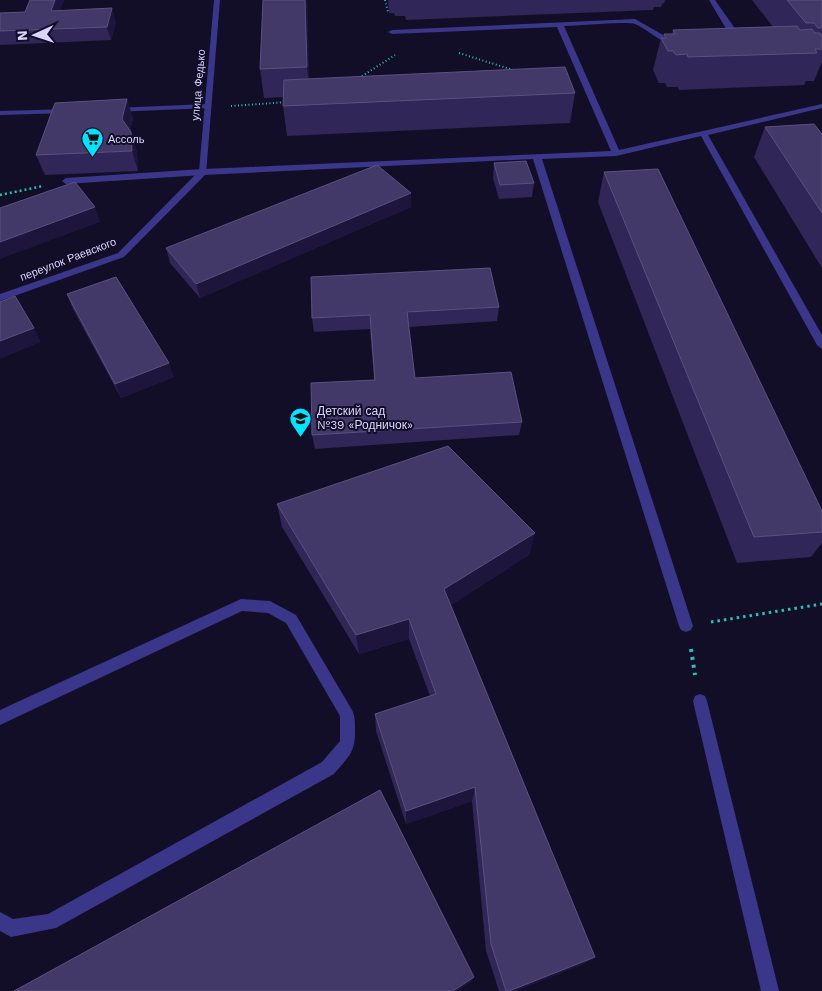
<svg xmlns="http://www.w3.org/2000/svg" width="822" height="991" viewBox="0 0 822 991" font-family="'Work Sans',sans-serif">
	<rect width="100%" height="100%" fill="#130e27"/>
	<g fill="none" stroke-linecap="round" stroke-linejoin="round">
		<!-- path-far3 -->
		<path stroke="#28bfb7" stroke-width="2" stroke-dasharray="1 2.5" stroke-linecap="butt" d="M385,0L388,12
			M459,53L513,70
			M359,78L395,55
			M231,106L287,102"/>
		<!-- path-far2 -->
		<path stroke="#28bfb7" stroke-width="2.5" stroke-dasharray="2 3" stroke-linecap="butt" d="M0,195L43,186"/>
		<!-- path-far1 -->
		<path stroke="#28bfb7" stroke-width="3" stroke-dasharray="2.5 4" stroke-linecap="butt" d="M711,622L822,604"/>
		<!-- path -->
		<path stroke="#28bfb7" stroke-width="4" stroke-dasharray="3 5" stroke-linecap="butt" d="M691,649L695,675"/>
		<!-- lane -->
		<path fill="#3a3689" fill-rule="evenodd" d="M709,0H715L743,40L742,42H734Z
			M635,19L672,40L684,42C668,52 649,29 635,24C625,21 577,26 564,26L619,150L822,104V108L708,135L822,335V349L817,345L701,136L616,156L542,159L693,626L691,630L686,632L681,630L679,626L533,159L203,175L66,184L62,181L66,178L203,169L611,151L557,27L392,34L388,32L392,30Z
			M208,104H211V108L113,112L109,110L113,108Z
			M71,109L72,111L68,113L0,115V111Z
			M241,599L270,601L296,615L352,710C355,716 355,722 355,729C356,753 348,757 334,774L56,928L11,937L0,931V912L13,919L48,914L322,762L340,741V716L286,623L268,613L242,611L0,725V710Z
			M700,694L705,696L707,701L779,991H761L693,701L695,696Z"/>
		<!-- street -->
		<path fill="#3a3689" fill-rule="evenodd" d="M214,0H220L206,174L124,257L0,301V294L118,253L199,171Z"/>
	</g>
	<!-- wall -->
	<path fill="#302657" d="M30,0H64L60,10L116,22L111,40L0,45V13L25,12Z
		M307,0L309,79L575,93L570,123L287,136L283,106L284,97L264,98L260,69Z
		M388,0H665L664,3L662,4L661,7H654L653,10L406,20L405,16H395L394,13H389Z
		M752,0H822V62L814,81H806L804,85L679,90L678,87H667L665,83H659L653,70L661,38H663L664,34H672L673,30L773,27Z
		M127,99L133,119L130,131L137,152L138,171L45,175L36,155Z
		M765,127L822,134V268L754,157Z
		M494,163L534,183L532,197L499,199L493,178Z
		M604,172L822,511V543L811,557L737,563L598,202Z
		M411,193V207L200,298L170,263L166,248Z
		M67,294L174,377L121,398L73,309Z
		M499,307L497,321L409,327L415,378L522,422L519,435L315,449L312,435L374,380L370,329L314,332L312,318Z
		M277,504L530,554L451,605L595,957L585,963L515,991H499L486,951L472,801L406,824L376,731L375,714L430,696L409,639L359,654L282,527Z"/>
	<!-- shaded-wall -->
	<path fill="#1d153c" d="M55,0H64L55,24L51,11Z
		M305,0H307L310,96L307,67Z
		M112,8L116,22L111,40L107,27Z
		M127,99L133,119L128,139L122,119Z
		M131,132L137,152L138,171L132,151Z
		M411,193V207L200,298L196,284Z
		M95,207L100,222L0,259V242Z
		M34,328L41,342L0,359V341Z
		M169,363L174,377L121,398L115,384Z
		M535,533L530,554L443,610L444,589Z
		M409,619V639L359,654L356,635Z
		M475,787L472,801L406,824V811Z
		M595,957L585,963L515,991H509Z
		M474,977L471,982L458,991H453Z"/>
	<!-- building -->
	<path fill="#423969" stroke="#5a5180" d="M30,0H55L51,11L112,8L107,27L0,31V13L25,12Z
		M263,0H305L307,67L260,69Z
		M787,0H822V28H818L814,23H806Z
		M797,26L800,30L812,29L815,33H820L822,36V49H815L817,53L688,57L687,54L676,55L673,51H668L661,38H666L664,34H675L673,30Z
		M565,67L575,93L283,106L284,80Z
		M127,99L122,119L131,132L132,151L36,155L55,103Z
		M814,124L822,134V213L765,127Z
		M526,161L534,183L500,185L494,163Z
		M377,165L411,193L196,284L166,248Z
		M658,169L822,511V532L754,537L604,172Z
		M75,182L95,207L0,242V208Z
		M490,268L499,307L407,312L415,378L511,372L522,422L312,435L311,383L375,380L370,315L312,318L311,277Z
		M116,277L169,363L115,384L67,294Z
		M15,296L34,328L0,341V302Z
		M448,446L535,533L444,589L595,957L509,991H506L491,944L475,787L406,811L375,714L436,694L409,619L356,635L277,504Z
		M380,790L474,977L453,991H14Z"/>
	<!-- icons -->
	<defs>
		<symbol id="supermarket-pin" viewBox="-11 -11 22 30"><path d="M0 17L-7.5 6A9.5 9.5 0 1 1 7.5 6Z" fill="#00e4ff" stroke="#130e27"/><path d="M-6-5.5h2.5l.6 2H6L4.5 2H-2.5L-4.4-4H-6ZM-1.5 3.2a1.3 1.3 0 1 0 .1 0ZM3 3.2a1.3 1.3 0 1 0 .1 0Z" fill="#111"/></symbol>
		<symbol id="school-pin" viewBox="-11 -11 22 30"><path d="M0 17L-7.5 6A9.5 9.5 0 1 1 7.5 6Z" fill="#00e4ff" stroke="#130e27"/><path d="M0-5L7-2L0 1L-7-2ZM-4 1L0 2.5L4 1V4Q0 6-4 4Z" fill="#111"/></symbol>
	</defs>
	<g fill-rule="evenodd">
		<use href="#supermarket-pin" x="80" y="126" width="25" height="34"/>
		<use href="#school-pin" x="288" y="406" width="25" height="34"/>
	</g>
	<g text-anchor="middle" stroke-width="4" stroke-linejoin="round" paint-order="stroke">
		<!-- far-street labels -->
		<g font-size="11" fill="#dad4ff" stroke="#130e27">
			<text transform="translate(198 85) rotate(-85)" y="4">улица Федько</text>
			<text transform="translate(68 259) rotate(-21)" y="4">переулок Раевского</text>
		</g>
		<!-- far-poi labels -->
		<g font-size="11" fill="#dad4ff" stroke="#130e27" text-anchor="start">
			<text x="108" y="143">Ассоль</text>
		</g>
		<!-- poi labels -->
		<g font-size="12" fill="#dad4ff" stroke="#130e27" text-anchor="start">
			<text x="317" y="415">Детский сад<tspan x="317" dy="14">№39 «Родничок»</tspan></text>
		</g>
	</g>
	<!-- north arrow -->
	<g transform="translate(35 35) rotate(267)" stroke="#130e27" stroke-width="4" paint-order="stroke">
	<path d="M0-4L9 19L0 12L-9 19Z" fill="#dad4ff"/>
	<text y="-8" font-size="14" font-weight="bold" text-anchor="middle" fill="#dad4ff">N</text>
	</g>
</svg>
